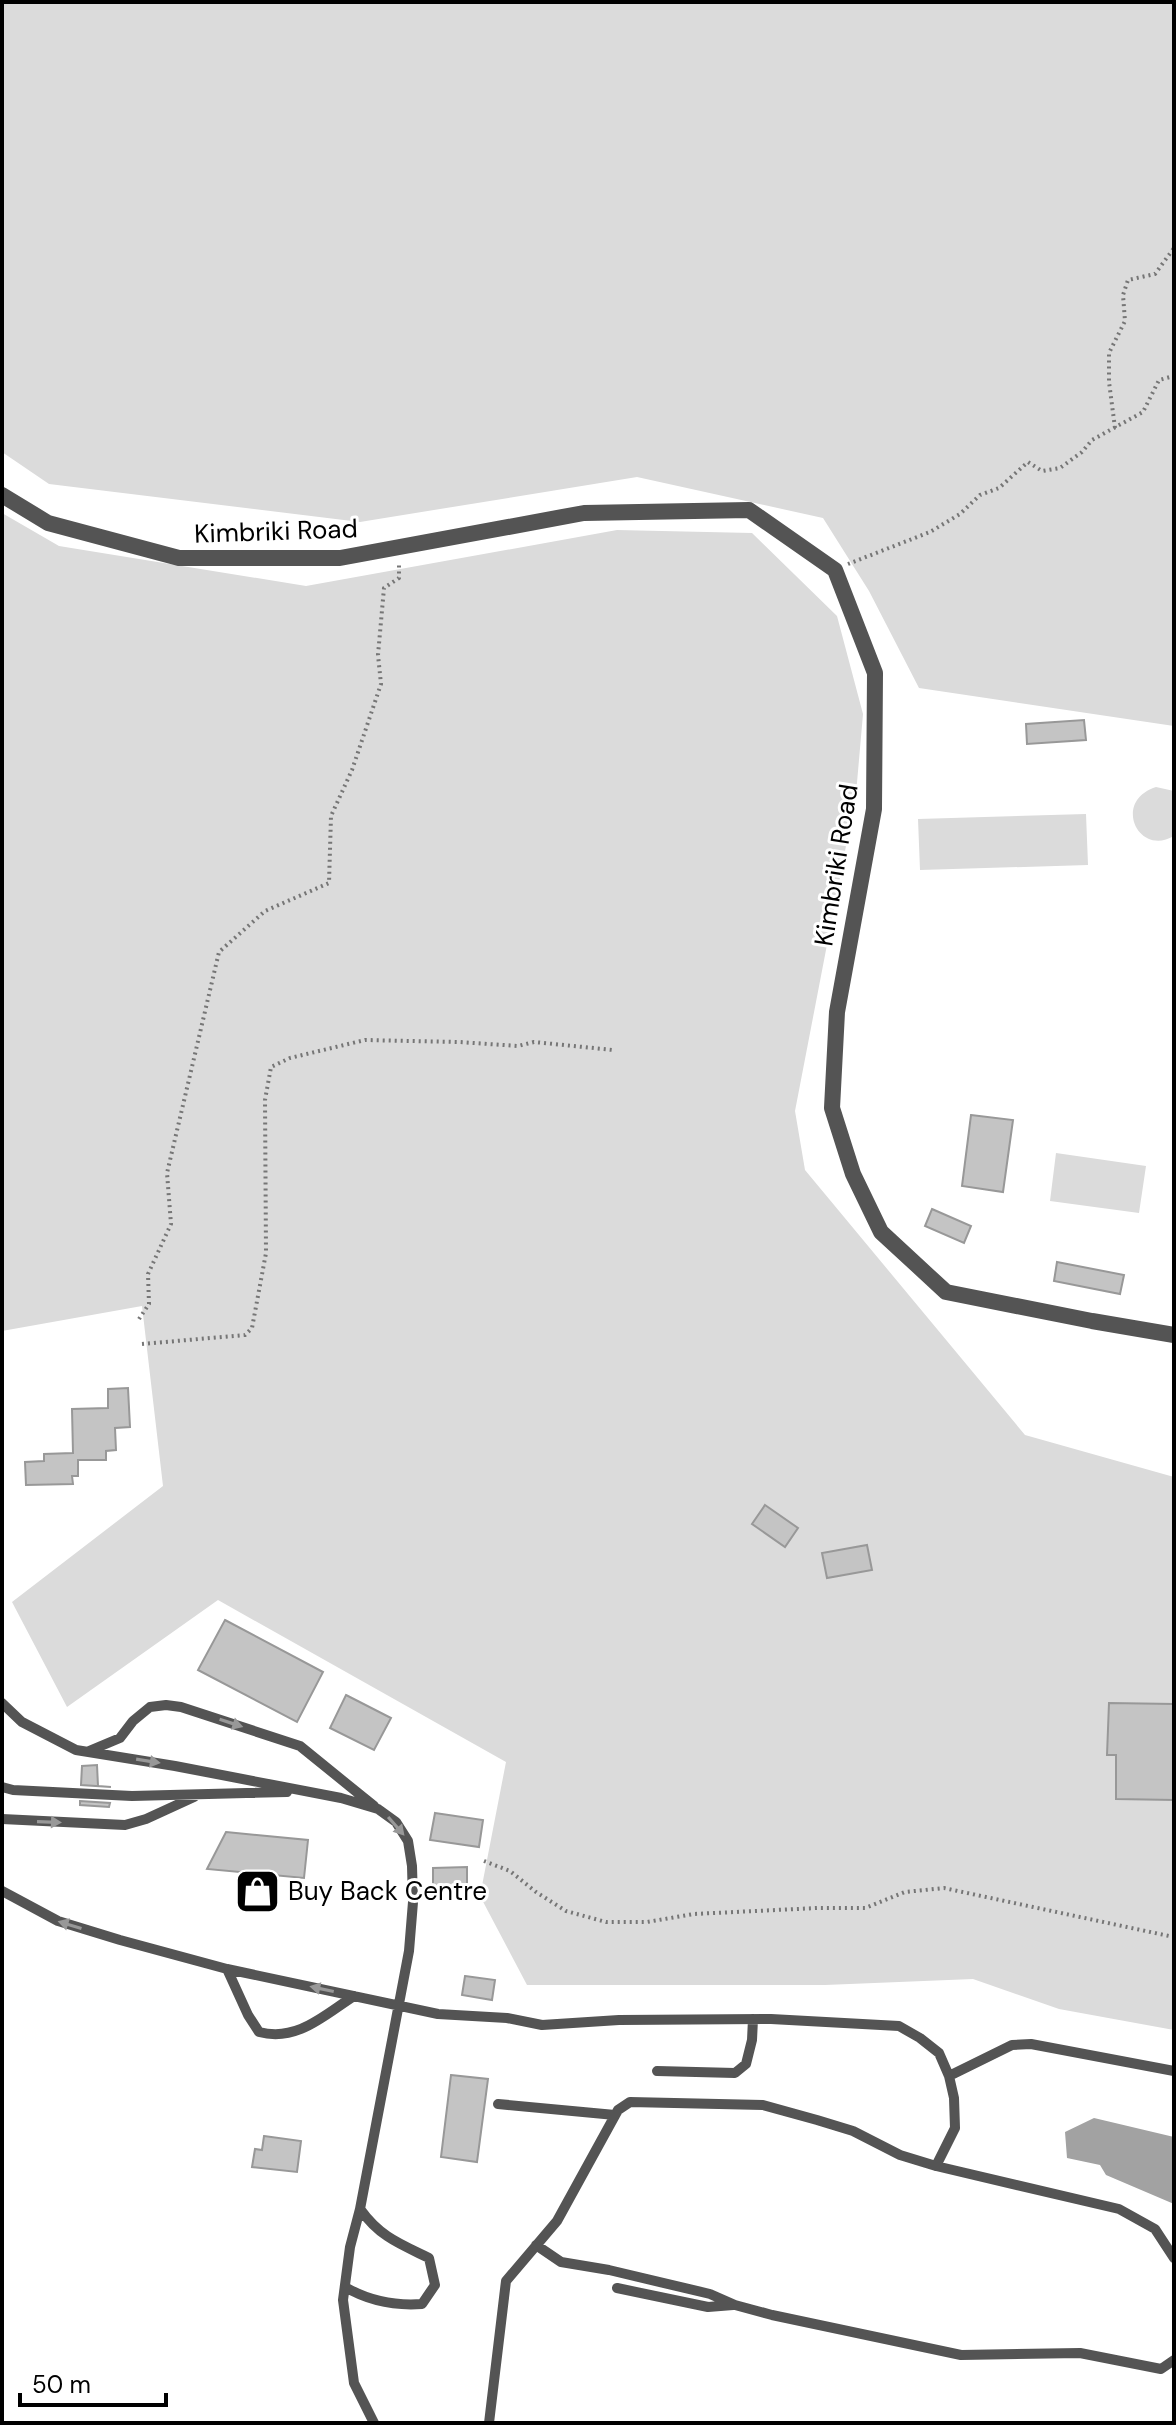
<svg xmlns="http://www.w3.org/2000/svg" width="1176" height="2425" viewBox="0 0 1176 2425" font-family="'DM Sans',sans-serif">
	<rect width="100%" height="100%" fill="#fff"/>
	<!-- green -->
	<path fill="#dbdbdb" d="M2,2H1174V726L919,688L869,591L823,518L637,477L360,522L49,484L2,452Z
		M2,513L59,546L306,586L617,530L752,533L837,616L863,714L856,794L795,1111L805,1170L1025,1435L1174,1477V2030L1059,2009L973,1979L825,1985H527L480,1896L506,1762L218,1600L67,1707L12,1602L163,1486L142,1306L2,1331Z
		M1156,787L1174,791V836C1138,857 1112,801 1156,787Z
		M1086,814L1088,865L920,870L918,819Z
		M1056,1153L1146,1166L1139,1213L1050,1201Z"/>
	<!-- water -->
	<path fill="#a2a2a2" d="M1094,2118L1174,2137V2204L1106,2175L1100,2165L1067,2158L1065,2132Z"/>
	<!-- building -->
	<path fill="#c4c4c4" stroke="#989898" stroke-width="2" d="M1084,720L1086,740L1027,744L1026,724Z
		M971,1115L1013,1120L1003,1192L962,1186Z
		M932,1209L971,1226L964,1243L925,1226Z
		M1057,1262L1124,1275L1120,1294L1054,1281Z
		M128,1388L130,1427L115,1428L116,1450L106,1451V1460H78V1476H72L73,1484L26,1485L25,1462L44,1461V1454L73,1453L72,1409L108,1408V1389Z
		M765,1505L798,1528L785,1547L752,1524Z
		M867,1545L872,1570L827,1578L822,1553Z
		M225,1620L323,1672L297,1722L198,1670Z
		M346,1695L391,1718L374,1750L330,1728Z
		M1109,1703L1174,1704V1800L1116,1799V1755H1107Z
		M97,1765L98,1786L111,1787L81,1785L82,1766Z
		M80,1801L110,1803L109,1807L80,1805Z
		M435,1813L483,1820L479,1847L430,1840Z
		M226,1832L308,1840L304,1878L207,1869Z
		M467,1867V1885L433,1886V1868Z
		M465,1976L495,1980L492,2000L462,1995Z
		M451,2075L488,2079L477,2162L441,2157Z
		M264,2136L301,2141L297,2172L252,2167L255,2149L262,2150Z"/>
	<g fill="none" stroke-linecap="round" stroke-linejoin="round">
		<!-- path -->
		<path stroke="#767676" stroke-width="4" stroke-dasharray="2 4" stroke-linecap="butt" d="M1115,428L1109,382V353L1125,321L1123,295L1128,280L1155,274L1174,248
			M848,564L930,532L960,514L980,495L999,488L1028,462L1042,471L1060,468L1082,452L1092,440L1143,412L1159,380L1174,376
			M139,1319L149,1304L148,1274L171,1224L167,1173L219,952L265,911L329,883L331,816L352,770L381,684L378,655L384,588L399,578V562
			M142,1344L245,1335L252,1328L266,1253L265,1100L271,1067L290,1058L365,1040L459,1042L518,1046L534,1042L613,1050
			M484,1861L510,1871L536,1892L566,1911L606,1922H647L694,1914L817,1908H865L905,1892L944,1888L1174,1937"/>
		<!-- service -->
		<path stroke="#545454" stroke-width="10" d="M2,1703L22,1722L76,1750L175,1766L341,1798L378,1809L396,1822L408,1841L412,1866L413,1902L409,1951L360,2209C380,2237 400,2244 429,2258L435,2285L422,2304C394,2306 369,2301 345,2287
			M89,1751L120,1738L133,1721L150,1707L166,1705L181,1707L300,1746L374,1806
			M2,1787L13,1790L132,1796L287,1792
			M2,1819L125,1825L146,1819L194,1797
			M2,1891L58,1921L120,1940L227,1969L438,2014L507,2018L542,2025L619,2020L771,2019L899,2026L920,2038L939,2053L949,2076L954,2098L955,2128L936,2166
			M227,1969L248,2015L259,2032C297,2042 323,2016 354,1996
			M657,2071L735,2073L746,2064L752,2040L753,2019
			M949,2076L1012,2045L1031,2044L1174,2071
			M498,2104L615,2115
			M360,2209L350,2247L343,2300L354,2383L374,2423
			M536,2245L561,2262L609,2270L710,2294L735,2305L772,2315L961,2355L1080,2353L1161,2369L1174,2360
			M617,2288L708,2307L733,2305
			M489,2423L506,2281L557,2221L618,2110L630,2102L763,2105L817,2120L853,2131L900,2155L936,2166L1119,2209L1155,2229L1174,2258"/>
		<!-- minor -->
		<path stroke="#545454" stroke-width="16" d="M2,495L48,523L179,558H340L584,513L749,510L835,570L875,673L874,809L837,1012L832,1108L853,1174L881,1232L946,1292L1092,1321L1174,1335"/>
	</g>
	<!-- one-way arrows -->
	<defs><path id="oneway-solid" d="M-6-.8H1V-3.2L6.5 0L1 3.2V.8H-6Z" transform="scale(2)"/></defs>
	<g fill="#989898">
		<use href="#oneway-solid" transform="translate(231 1723) rotate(18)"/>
		<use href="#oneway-solid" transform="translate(148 1761) rotate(9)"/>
		<use href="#oneway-solid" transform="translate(49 1822) rotate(2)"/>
		<use href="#oneway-solid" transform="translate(396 1826) rotate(49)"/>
		<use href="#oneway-solid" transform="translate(70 1925) rotate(-163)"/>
		<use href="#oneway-solid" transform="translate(322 1989) rotate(-168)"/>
	</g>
	<!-- icons -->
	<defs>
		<symbol id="shop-square" viewBox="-11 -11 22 22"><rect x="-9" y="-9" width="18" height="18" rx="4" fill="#000" stroke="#fff"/><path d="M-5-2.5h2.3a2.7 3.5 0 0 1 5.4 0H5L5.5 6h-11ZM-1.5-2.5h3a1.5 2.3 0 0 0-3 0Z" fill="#fff"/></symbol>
	</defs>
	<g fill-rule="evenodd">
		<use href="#shop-square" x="232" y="1866" width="51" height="51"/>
	</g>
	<g text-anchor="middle" stroke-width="6" stroke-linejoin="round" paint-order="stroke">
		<!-- street labels -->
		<g font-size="26" fill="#000" stroke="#fff">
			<text transform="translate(276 531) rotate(-2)" y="9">Kimbriki Road</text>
			<text transform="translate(836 865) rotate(-81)" y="9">Kimbriki Road</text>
		</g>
		<!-- poi labels -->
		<g font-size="26" fill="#000" stroke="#fff" text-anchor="start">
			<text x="288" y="1900">Buy Back Centre</text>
		</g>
	</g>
	<!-- border -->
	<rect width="1176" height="2425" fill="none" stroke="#000000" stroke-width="8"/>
	<!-- scale -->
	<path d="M20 2393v12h146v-12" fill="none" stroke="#000000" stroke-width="4"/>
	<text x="32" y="2393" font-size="24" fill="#000000" stroke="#ffffff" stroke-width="6" paint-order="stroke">50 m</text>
</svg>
